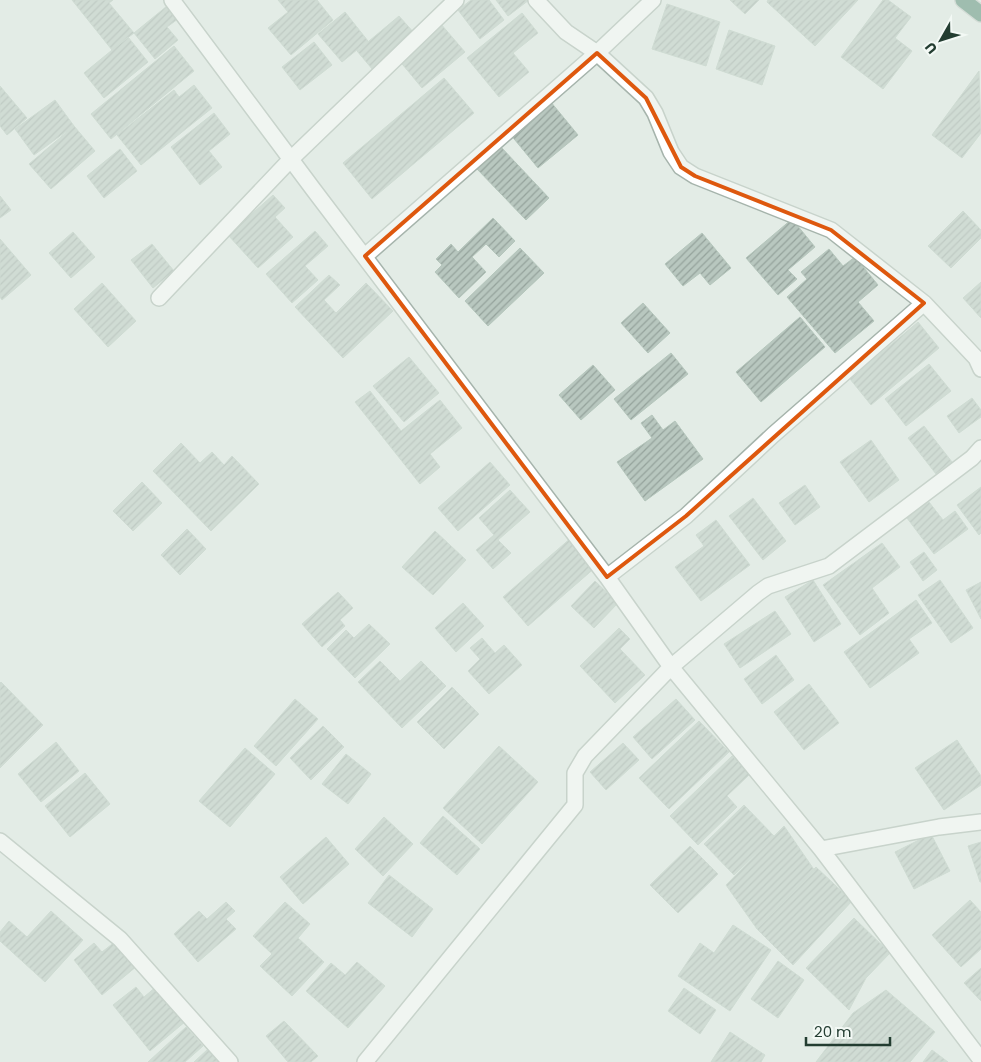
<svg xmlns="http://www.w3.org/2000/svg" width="981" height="1062" viewBox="0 0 981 1062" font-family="Poppins,sans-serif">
	<defs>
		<pattern id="building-hatch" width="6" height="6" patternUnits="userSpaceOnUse" patternTransform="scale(1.25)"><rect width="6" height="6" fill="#b8c7bf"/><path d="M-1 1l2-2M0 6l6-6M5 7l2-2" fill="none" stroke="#95a39c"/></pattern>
	</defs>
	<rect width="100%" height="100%" fill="#e3ece6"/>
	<!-- building -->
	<path fill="url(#building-hatch)" stroke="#b5c6bc" d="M72,0H113L109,3L134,33L112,50Z
		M278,0H317L333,20L291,55L268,28L288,12Z
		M471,0H489L504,20L480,39L458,10Z
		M496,0H529L508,16Z
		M730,0H759L745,14Z
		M768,0H858L815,46L767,2Z
		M883,0H888L911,17L895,38L912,51L883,89L841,57Z
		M667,4L720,22L706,66L652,49Z
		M167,6L178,19L167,27L178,40L155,59L134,33Z
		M345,12L368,41L342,62L318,34Z
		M522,13L538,33L513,53L529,72L499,97L467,58Z
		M399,16L415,34L373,70L357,51Z
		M440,23L465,52L422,88L398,59Z
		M729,30L775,46L762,85L716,69Z
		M128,37L148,62L104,98L84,73Z
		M314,42L332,65L300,90L282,67Z
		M174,46L194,71L111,139L91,114Z
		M979,71L981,133L962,158L932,135Z
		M444,78L474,113L372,199L343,163Z
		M194,85L212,108L141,165L117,135L174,90L179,97Z
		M0,86L27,118L7,135L0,126Z
		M55,100L74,126L34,155L15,129Z
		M550,101L578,135L538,168L510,134Z
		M214,113L230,134L209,151L222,167L200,185L171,147Z
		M74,126L95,151L51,189L29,164Z
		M500,146L549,198L526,220L477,169Z
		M120,149L137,171L104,198L87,176Z
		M273,195L285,208L275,217L293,237L258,268L228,235Z
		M0,196L11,210L0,218Z
		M963,211L981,230V238L951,268L928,246Z
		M493,218L515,241L499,257L486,244L472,257L486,272L459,298L435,272L442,265L436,259L451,244L458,252Z
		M792,219L815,247L788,270L797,279L778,295L746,258Z
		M315,231L328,246L305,266L318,280L292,303L266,274Z
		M73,232L95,257L71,278L49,253Z
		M702,233L731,268L710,285L700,273L683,286L665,264Z
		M0,239L31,275L2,300L0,297Z
		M152,244L174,271L153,288L131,260Z
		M520,248L544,273L488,326L465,301Z
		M829,249L843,266L855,257L878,285L858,302L874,321L835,353L787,297L807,279L801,272Z
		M329,275L340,285L324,300L336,313L366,283L393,311L343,358L295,307Z
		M981,282V318L963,298Z
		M102,283L136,321L108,347L74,309Z
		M643,303L670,333L648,353L621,323Z
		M800,317L825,347L761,402L736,372Z
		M918,322L939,348L871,405L850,379Z
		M671,353L688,374L631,420L614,399Z
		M409,357L439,393L404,422L373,386Z
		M929,364L951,391L906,426L885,399Z
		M593,365L615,390L581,420L559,395Z
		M370,391L401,431L440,400L462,428L430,454L440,467L420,484L355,402Z
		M972,398L981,410V417L959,433L947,416Z
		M652,415L663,430L675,421L703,459L645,501L617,462L652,438L641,423Z
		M924,426L952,462L936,474L908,438Z
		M871,440L899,480L869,502L840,462Z
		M181,443L200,463L212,452L224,465L232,456L259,484L211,531L153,471Z
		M490,462L510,485L458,531L438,508Z
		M142,482L162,503L133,531L113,511Z
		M805,485L820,507L795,525L779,503Z
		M981,487V533L979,535L957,505Z
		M510,490L530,512L498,540L511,553L493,569L476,550L494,535L479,518Z
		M753,498L786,541L763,560L729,516Z
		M929,502L943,520L955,511L968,529L934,554L907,518Z
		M716,520L750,565L701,601L675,567L704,546L696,535Z
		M187,529L206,549L180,575L161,555Z
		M435,531L466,560L433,595L402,567Z
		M572,537L597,566L528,626L503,597Z
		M882,543L900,567L872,588L889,613L860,635L823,585Z
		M924,552L937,570L923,581L910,562Z
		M813,580L841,624L814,642L785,597Z
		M940,580L973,628L951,643L918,595Z
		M595,581L618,603L594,628L571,606Z
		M981,582V619L966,590Z
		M338,592L353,608L340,620L345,626L322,647L302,624Z
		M916,600L932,623L909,639L919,653L870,688L844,652Z
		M463,603L484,626L456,652L435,628Z
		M775,611L791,634L740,668L724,644Z
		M369,624L390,644L355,678L327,649L346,630L354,638Z
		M619,628L630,639L620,649L645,675L615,703L580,666Z
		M482,638L495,653L504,645L522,665L489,694L468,671L480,659L470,648Z
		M776,655L794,680L762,704L744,679Z
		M380,661L400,681L421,661L446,686L402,728L358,682Z
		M1,682L43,725L0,768V683Z
		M809,684L839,723L804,750L774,712Z
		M452,687L479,714L444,749L417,722Z
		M295,699L318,719L276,766L254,746Z
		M676,699L695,720L652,759L633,737Z
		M699,721L729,752L669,809L639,778Z
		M323,726L344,747L311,780L290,758Z
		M957,740L981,776V785L944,810L915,768Z
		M56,742L79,771L41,802L18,774Z
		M623,743L639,760L606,790L590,772Z
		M499,746L538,782L482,844L443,808Z
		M245,748L275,774L230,827L199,801Z
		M346,754L371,774L348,804L322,784Z
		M732,756L750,774L727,796L737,807L698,845L670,816Z
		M85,773L110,804L70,837L45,806Z
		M744,805L774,836L734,875L704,844Z
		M443,816L480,849L457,875L420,843Z
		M384,817L413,844L383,876L355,849Z
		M784,826L815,871L757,929L726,885Z
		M931,834L950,871L914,889L895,852Z
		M326,837L349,864L303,904L280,877Z
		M981,842V882H980L968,846Z
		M690,846L718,874L678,913L650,885Z
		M816,867L852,901L793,965L757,929Z
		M389,875L433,909L412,937L368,903Z
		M970,900L981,912V949L961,967L932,935Z
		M226,902L235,911L226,919L236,929L198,962L174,934L199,911L207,919Z
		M285,902L310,924L298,938L324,962L292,996L260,966L272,954L253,936Z
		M51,911L83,940L45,982L0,941V932L9,921L27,937Z
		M854,918L890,953L866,978L849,1010L806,968Z
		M733,925L771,950L730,1011L678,976L700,943L714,953Z
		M116,941L137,966L102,995L74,960L94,943L102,952Z
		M778,961L804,980L778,1018L751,999Z
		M357,962L385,986L348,1028L306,991L331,963L345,975Z
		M981,968V1001L964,983Z
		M157,986L186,1021L150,1051L113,1005L136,987L144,997Z
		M684,988L716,1010L700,1034L668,1011Z
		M886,990L935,1032L910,1062H816L853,1013Z
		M284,1021L318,1056L311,1062H288L266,1036Z
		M186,1027L203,1046L185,1062H148Z
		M730,1032L765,1055L761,1062H711Z
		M208,1049L219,1062H194Z
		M932,1050L948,1062H923Z"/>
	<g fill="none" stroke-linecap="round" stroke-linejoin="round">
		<defs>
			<path id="minor" d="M172,0L313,189L607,577L671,667L821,849L981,1060
				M536,0L566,32L597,53L646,98L655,113L671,152L681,167L695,176L831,230L924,303L976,358L981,369
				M365,256L597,53L653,0
				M159,298L291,159L456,0
				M607,577L686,516L773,435L924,303
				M0,841L120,939L230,1062
				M821,849L939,827L981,822
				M365,1062L575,805V773L585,756L671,667L758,593L768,586L829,566L972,458L981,448"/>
			<path id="trunk" d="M963,0L981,14"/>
		</defs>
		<!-- minor casing -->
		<use href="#minor" stroke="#a6b4ac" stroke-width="18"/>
		<!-- trunk casing -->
		<use href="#trunk" stroke="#c1c9c5" stroke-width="18"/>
		<!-- minor -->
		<use href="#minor" stroke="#fff" stroke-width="15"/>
		<!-- trunk -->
		<use href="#trunk" stroke="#4c846e" stroke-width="15"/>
	</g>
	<!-- marked area -->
	<path d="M0 0H981V1062H0ZM597,53L646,98L681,167L695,176L831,230L924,303L686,516L607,577L365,256Z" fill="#e3ece6" fill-opacity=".55" fill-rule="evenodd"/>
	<path fill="none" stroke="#de580e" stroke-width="4" stroke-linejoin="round" d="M597,53L646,98L681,167L695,176L831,230L924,303L686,516L607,577L365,256Z"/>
	<!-- north arrow -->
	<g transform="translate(941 40) rotate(231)" stroke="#f3f9f5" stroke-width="4" paint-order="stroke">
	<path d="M0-4L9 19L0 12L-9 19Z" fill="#233d31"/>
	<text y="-8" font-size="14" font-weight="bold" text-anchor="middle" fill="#233d31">U</text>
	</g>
	<!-- scale -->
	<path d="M806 1037v8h84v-8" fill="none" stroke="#233d31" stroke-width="2.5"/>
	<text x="814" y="1037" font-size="15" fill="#233d31" stroke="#f3f9f5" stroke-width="4" paint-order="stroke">20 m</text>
</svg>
